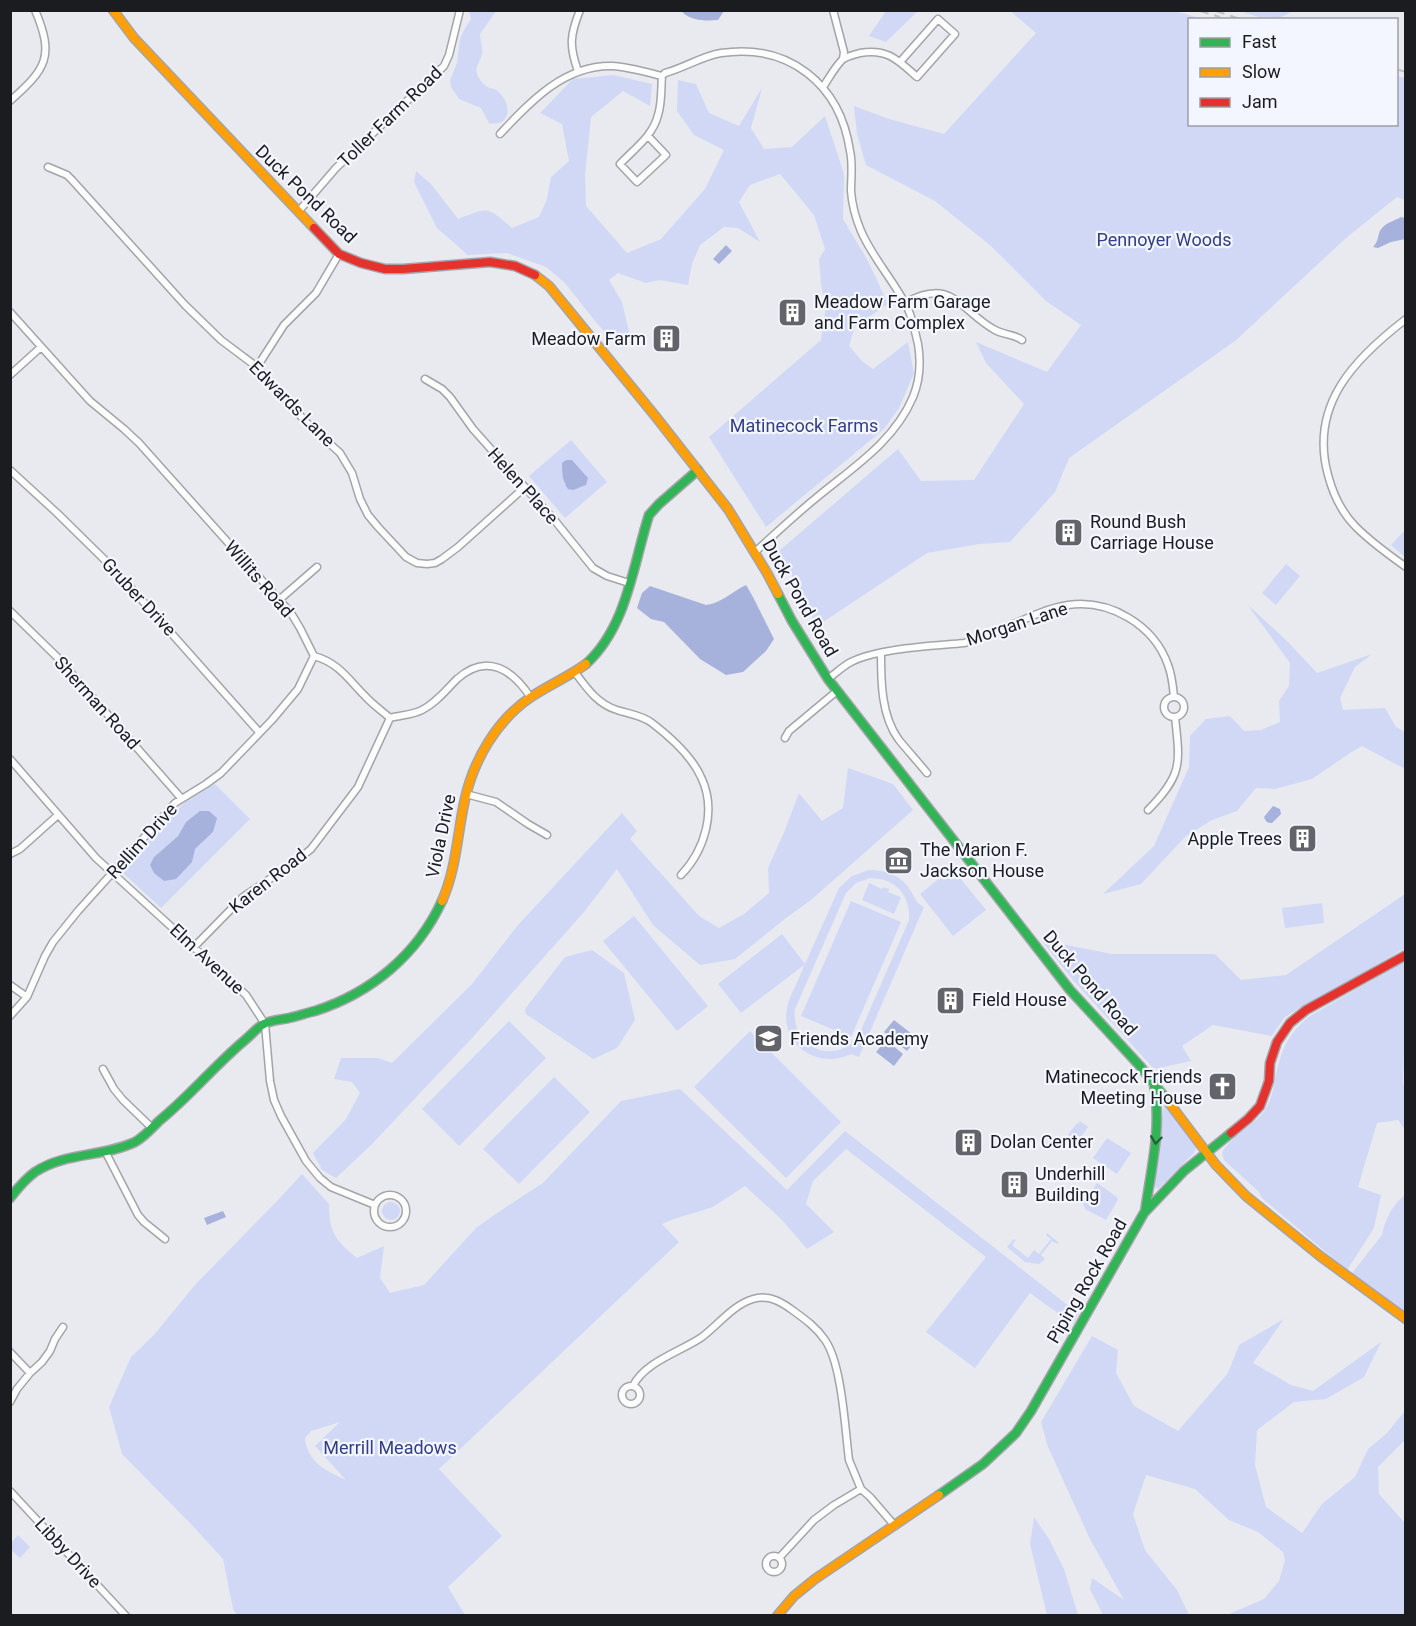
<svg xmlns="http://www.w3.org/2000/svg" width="1416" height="1626" viewBox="0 0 1416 1626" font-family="Roboto,sans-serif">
	<rect width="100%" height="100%" fill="#e8eaf0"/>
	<!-- green -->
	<path fill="#d0d8f6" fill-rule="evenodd" d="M469,11H496L480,34C480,42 484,49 481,57C479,64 475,67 477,74C479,79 482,83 486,86C488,88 492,88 494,89C505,94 513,112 503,121C499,124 494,124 489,123L481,108L459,99L451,87L450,80L457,63L460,39L464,30L471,19Z
		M886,11V10L918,11L886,42L869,36Z
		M1174,11L1204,19L1190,20V124H1396L1397,76L1405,78V200L1397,197L1346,238L1235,341L1069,458L1055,492L1010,542L979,544L927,553L817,626L779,551L898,449L921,481L974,480L1024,404L986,363L976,342L1047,372L1081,325L1046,301L991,246L935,201L866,165L857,134L854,106L889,119L944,134L1036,33L1010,11Z
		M1239,11L1292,10V11C1272,25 1261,17 1239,11Z
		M613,75L652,84L650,106L623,91L591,117L585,175L586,206L627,253L661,239L705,189L724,150L694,135L677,111L678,80L696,84L709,113L739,126L762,88L751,128L764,149L792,147L825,116L844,174L843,219L868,261L888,304L855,326L849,346L863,362L873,369L908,342L914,373L899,408L884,429L766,527L709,437L821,340L826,306L821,284L819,259L825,249L814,215L780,174L750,185L739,202L760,242L738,228L724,227L700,245L692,264L688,285L660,280L646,283L618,273L609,280L622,302L631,341L616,345L595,321L565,283L546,267L507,253L468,255L437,228L414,182L416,171L431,184L458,219C490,207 486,206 512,228L539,217L547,199L551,177L569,161L562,124L540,113L573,79Z
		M571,440L607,482L565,518L529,476ZM566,460H572L586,476L583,487L577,488L564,484L562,470Z
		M1405,530V557L1391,545Z
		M1286,564L1300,576L1276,605L1262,593Z
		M1247,604L1287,641L1317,673L1372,654L1355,667L1340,698L1343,710L1385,708L1396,727L1405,732V769L1362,746L1350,753L1312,779L1275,789L1256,788L1237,811L1212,820L1186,836L1141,884L1103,894L1154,846L1189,767L1190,736L1206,719L1230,716L1244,731L1261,730L1280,722L1279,701L1289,686L1290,663Z
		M848,768L893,784L913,810L811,900L786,918L735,959L700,965L653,925L617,869L584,912L473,1037L372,1144L336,1178L322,1170L313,1153L346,1119L360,1093L352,1082L334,1079L341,1058H378L392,1063L472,984L518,925L622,813L637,831L630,839L699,916L719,928L744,914L769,893L768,868L785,830L799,793L822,821L843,808Z
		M215,784L250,819L161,908L121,871L184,803ZM186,822L213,832L195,849L154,857L178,836Z
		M952,868L986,910L953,936L920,894Z
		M869,870C887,870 903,876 912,893C916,900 916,903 924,907L859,1057L851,1054C819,1070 780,1046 787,1008C790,993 800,979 804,965L741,1013L718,984L782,934L805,964L839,888L852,876ZM870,878C895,878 911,895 909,920L858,1037C833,1066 791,1048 795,1009L846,893L856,883Z
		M869,883L882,889L883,887L889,889L888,892L901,897L894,914L862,900Z
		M1405,894V948L1344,984L1302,1006L1284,1018L1272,1036L1213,1025L1182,1046L1191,1061L1154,1069L1073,980L1041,940L1112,954H1215L1241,980L1286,975Z
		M851,901L901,922L851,1037L801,1016Z
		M1322,903L1324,923L1285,928L1282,908Z
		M634,916L708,1006L677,1031L603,941Z
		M592,950L624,973L635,1020L617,1048L593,1059L526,1014L525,1009L565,957Z
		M1405,961L1406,1054L1404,1055L1403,1084L1406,1087L1405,1130L1398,1120L1377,1123L1358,1187L1381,1195L1374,1228L1347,1270L1262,1198L1258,1191L1224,1160L1222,1153C1229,1137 1254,1126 1265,1110C1271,1100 1273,1091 1275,1079C1281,1051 1287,1034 1310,1016Z
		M509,1021L546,1058L459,1146L422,1109Z
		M750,1031L841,1122L786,1178L694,1087Z
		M554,1077L590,1112L519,1184L483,1149Z
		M680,1089L787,1190L845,1131L1079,1314L1073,1324L1030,1293L975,1368L926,1332L986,1257L846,1149L813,1181L806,1204L834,1232L807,1249L782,1220L745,1186L713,1207L674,1219L662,1224L679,1242L439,1469L502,1536L448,1587L465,1615H237L233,1609L223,1559L191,1524L122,1454L109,1407L131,1357L154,1335L194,1286L279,1199L302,1174L329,1204C329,1233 336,1241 357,1258L384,1246L380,1278L390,1293L424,1285L476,1228L497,1213L543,1183L621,1101ZM340,1422L315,1446L346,1480C326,1471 307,1462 305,1438L311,1431Z
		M1164,1104L1168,1105L1195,1142L1196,1149L1193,1154L1158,1189L1155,1187L1154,1182Z
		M1080,1121L1088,1127L1077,1142L1068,1135L1077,1123L1078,1124Z
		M1107,1138L1131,1153L1117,1174L1093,1158Z
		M1097,1183L1117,1197L1118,1200L1106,1220L1085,1209L1083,1203Z
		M1405,1195V1312L1352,1273L1382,1235C1385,1219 1393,1204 1405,1195Z
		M382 1211a9 9 0 1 1 18 0a9 9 0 1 1-18 0Z
		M1047,1233L1059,1243L1057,1244L1052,1241L1041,1255L1045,1259L1039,1264L1025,1262L1007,1247L1014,1239L1016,1240L1012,1245L1028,1258L1034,1250L1039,1254L1051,1239L1046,1235Z
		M1284,1319L1253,1363L1291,1385L1313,1391L1381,1342L1364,1377L1326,1399L1294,1402L1257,1430L1255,1465L1266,1507L1302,1533L1322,1504L1355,1477L1368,1449L1386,1434L1405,1411V1440L1378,1467L1379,1494L1405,1523V1615H1227L1264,1599L1279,1581L1285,1560L1283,1552L1258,1532L1229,1520L1195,1489L1146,1475L1133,1514L1145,1550L1177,1590L1189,1615H1103L1090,1589L1092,1578L1124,1600L1090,1539L1048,1447L1041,1422L1092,1336L1118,1350L1116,1373L1134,1406L1178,1431L1228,1373L1239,1345Z
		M1034,1517L1049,1539L1064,1569L1078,1615H1047L1030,1544Z
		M18,1535L30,1547L20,1558L11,1550V1543Z"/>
	<!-- water -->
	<path fill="#a6b2db" d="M683,11V10L724,11L718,20C706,21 693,21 683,13Z
		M1401,217L1405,218V239L1391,242L1378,248L1373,247C1380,240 1377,233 1382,228C1386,223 1396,220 1401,217Z
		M726,245L732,251L719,264L713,259Z
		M566,460H572L588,478L586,485L573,490L568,489C562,481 562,472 562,463Z
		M746,585L753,597L774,639L766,651L743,672L726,675L700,659L664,622L651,619L637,608L642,593L650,586L706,605C720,604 733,591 746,585Z
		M1273,806L1280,809L1281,814L1272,823C1267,823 1266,822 1264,817Z
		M200,811H209L217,818L213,832L195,849L192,862L176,879L164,881L154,873L150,865L154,857L178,836L186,822Z
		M894,1020L917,1038L907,1051L884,1032Z
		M886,1040L903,1054L894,1066L876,1052Z
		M223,1211L226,1217L207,1225L204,1218Z"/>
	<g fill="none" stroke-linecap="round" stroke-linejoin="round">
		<defs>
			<path id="street" d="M833,10L844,52L843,59
				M578,71C569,46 570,35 580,10
				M823,87C829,78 835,67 842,60C847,56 854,55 860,53C887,48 898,60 917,77L955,34L938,19L900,62
				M10,101C46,69 55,57 35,10
				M500,134C530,102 564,65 612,66C629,67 646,72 662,76L665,73C684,68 702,56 721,53C789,43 840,84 850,151C853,164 851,178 851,191C852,205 856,219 861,231C873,259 895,282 908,309C913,320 915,332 918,344C921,362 920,380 913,397C894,442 852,468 816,498C795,515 775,534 755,552
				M648,136L666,155L637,182L620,164C634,149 653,136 658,115C662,103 661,88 662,76
				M48,167L67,175L72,180L185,305L221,340L257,367L306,422L340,453L352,473L360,499L368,515L378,527L406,557L417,563L427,564L435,563L442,559L458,547L525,487
				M298,212L336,168L444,66L449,55L460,10
				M905,303C953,276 960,311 995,330C1004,335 1014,334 1022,340
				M10,312L90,401L124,429L139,443L291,613L300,628L314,656C339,663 348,679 365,696C372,704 382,711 390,718C401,715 412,715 422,710C436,703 446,690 457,679C487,652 513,670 531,698
				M1406,319C1354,359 1309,405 1328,475C1333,494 1342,513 1356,527C1371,542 1389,555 1406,567
				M257,367L284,325L316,293L339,254
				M10,375L41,347
				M425,379L442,389L450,397L473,429L556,522L593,568L607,576L629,583
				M10,470L57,513L117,572L259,732
				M279,600L317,567
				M10,611L58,658L181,798
				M881,653C881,681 881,716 899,740C908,751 918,762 927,773
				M574,671C586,687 597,704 617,710C629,714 642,715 652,723C669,736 692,757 701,777C717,810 705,850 681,875
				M828,679C836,673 843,666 851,662C878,648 933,646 964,643C999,635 1034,610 1068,605C1110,599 1154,625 1168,665C1172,675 1173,686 1174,697
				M1164 707a10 10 0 1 1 20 0a10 10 0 1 1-20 0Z
				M785,738L789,731L837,691
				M10,759L96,858L246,995L265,1024L270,1081L274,1100L281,1116L306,1161L320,1178L331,1187L375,1205
				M466,794L496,802L528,824L547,835
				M1148,810C1183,775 1180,763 1175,717
				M10,854L20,849L58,815
				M194,947L243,897L295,862L311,849L358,787L390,718
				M10,985L27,997
				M10,1016L27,997L45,956L53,942L78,911L175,803L206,784L221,773L272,720L298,689L314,656
				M103,1069L114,1089L123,1100L152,1128
				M105,1151L138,1215L144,1222L165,1239
				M374 1211a16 16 0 1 1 32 0a16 16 0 1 1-32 0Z
				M10,1352L30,1373
				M622 1395a9 9 0 1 1 18 0a9 9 0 1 1-18 0Z
				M633,1386C644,1362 682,1351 702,1337C719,1324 733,1305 753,1299C770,1294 783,1303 795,1312C806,1320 817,1328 825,1340C842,1364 845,1429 849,1460L861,1489L870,1497L895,1526
				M10,1402L17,1389L30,1373L42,1362L50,1351L55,1339L63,1327
				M10,1491L126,1616
				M766 1564a8 8 0 1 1 16 0a8 8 0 1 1-16 0Z
				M779,1558L814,1520L834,1505L861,1489"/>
			<path id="fast" d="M778,594L792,621L828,679L1070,990L1140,1066L1167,1100
				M586,664C627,627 633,565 649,515L659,504L698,470
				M10,1198C18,1188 25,1179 35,1172C65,1152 104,1157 135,1142C144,1137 152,1128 159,1121C190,1096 215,1065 245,1040C251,1035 256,1029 262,1025C270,1020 280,1020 289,1018C298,1016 306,1013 315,1011C371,993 417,955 442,901
				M1145,1212C1151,1169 1162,1128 1154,1085
				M939,1495L983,1464L1016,1433L1031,1411L1144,1213L1184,1171L1231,1133"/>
			<path id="slow" d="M113,10L134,38L314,228
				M535,275L549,286L656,417L728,509L767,573L778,594
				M442,901C457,867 457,834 465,799C474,759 497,720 531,697C549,685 568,677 586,664
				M1167,1100L1216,1165L1246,1196L1320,1256L1406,1319
				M777,1616L794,1596L815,1579L939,1495"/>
			<path id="jam" d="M314,228L339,254L361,263L385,269H403L490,262L515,266L535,275
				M1231,1133L1248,1119L1260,1106L1269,1081L1270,1063L1277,1042L1290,1023L1306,1010L1406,955"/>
		</defs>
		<!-- street casing -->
		<use href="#street" stroke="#a3a4a8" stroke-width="9"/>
		<!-- fast casing -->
		<use href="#fast" stroke="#a3a4a8" stroke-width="11"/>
		<!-- slow casing -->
		<use href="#slow" stroke="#a3a4a8" stroke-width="11"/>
		<!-- jam casing -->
		<use href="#jam" stroke="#a3a4a8" stroke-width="11"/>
		<!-- street -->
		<use href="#street" stroke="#fcfcfd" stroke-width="6"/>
		<!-- fast -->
		<use href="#fast" stroke="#30b455" stroke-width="8"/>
		<!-- slow -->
		<use href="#slow" stroke="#ff9f0a" stroke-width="8"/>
		<!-- jam -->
		<use href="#jam" stroke="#e5322d" stroke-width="8"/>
		<!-- rail -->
		<path stroke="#bfc0c1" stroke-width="2" stroke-dasharray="12 6" stroke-linecap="butt" d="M1197,10L1220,17
			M1213,10L1243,20
			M1396,69L1406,72"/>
	</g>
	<!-- one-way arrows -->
	<defs><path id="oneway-chevron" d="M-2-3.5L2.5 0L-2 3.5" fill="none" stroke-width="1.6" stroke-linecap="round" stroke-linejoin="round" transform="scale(1.5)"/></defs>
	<use stroke="#246038" href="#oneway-chevron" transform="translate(1156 1140) rotate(97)"/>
	<!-- icons -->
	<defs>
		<symbol id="building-square" viewBox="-11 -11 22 22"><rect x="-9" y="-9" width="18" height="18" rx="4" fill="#636469" stroke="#f3f6fe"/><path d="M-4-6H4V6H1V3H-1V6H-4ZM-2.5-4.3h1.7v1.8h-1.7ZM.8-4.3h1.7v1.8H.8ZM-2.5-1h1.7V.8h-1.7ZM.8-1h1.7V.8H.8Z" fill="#fff"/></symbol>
		<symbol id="museum-square" viewBox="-11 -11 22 22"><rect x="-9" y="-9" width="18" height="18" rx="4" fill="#636469" stroke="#f3f6fe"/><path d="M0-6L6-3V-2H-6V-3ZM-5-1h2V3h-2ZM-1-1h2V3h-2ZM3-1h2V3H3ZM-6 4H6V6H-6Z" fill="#fff"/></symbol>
		<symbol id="school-square" viewBox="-11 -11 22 22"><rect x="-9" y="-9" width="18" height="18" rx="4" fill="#636469" stroke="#f3f6fe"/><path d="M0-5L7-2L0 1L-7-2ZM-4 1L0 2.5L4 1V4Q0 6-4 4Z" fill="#fff"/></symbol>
		<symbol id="church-square" viewBox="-11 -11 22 22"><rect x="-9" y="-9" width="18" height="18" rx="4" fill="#636469" stroke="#f3f6fe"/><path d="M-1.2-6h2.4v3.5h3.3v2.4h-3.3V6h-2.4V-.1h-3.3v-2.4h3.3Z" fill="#fff"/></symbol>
	</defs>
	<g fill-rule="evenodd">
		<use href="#building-square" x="776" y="296" width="33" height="33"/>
		<use href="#building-square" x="650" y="322" width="33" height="33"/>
		<use href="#building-square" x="1052" y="516" width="33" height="33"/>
		<use href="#building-square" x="1286" y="822" width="33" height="33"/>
		<use href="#museum-square" x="882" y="844" width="33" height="33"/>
		<use href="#building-square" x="934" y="984" width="33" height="33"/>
		<use href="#school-square" x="752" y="1022" width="33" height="33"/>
		<use href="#church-square" x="1206" y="1070" width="33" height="33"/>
		<use href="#building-square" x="952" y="1126" width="33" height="33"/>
		<use href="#building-square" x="998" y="1168" width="33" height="33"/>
	</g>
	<g text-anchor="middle" stroke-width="4.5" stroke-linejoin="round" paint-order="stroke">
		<!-- street labels -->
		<g font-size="18" fill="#1b1c20" stroke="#f3f6fe">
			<text transform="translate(390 117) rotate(-44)" y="6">Toller Farm Road</text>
			<text transform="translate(306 194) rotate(44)" y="6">Duck Pond Road</text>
			<text transform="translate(292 404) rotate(45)" y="6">Edwards Lane</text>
			<text transform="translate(523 486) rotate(48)" y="6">Helen Place</text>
			<text transform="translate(259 579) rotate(49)" y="6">Willits Road</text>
			<text transform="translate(139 597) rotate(47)" y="6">Gruber Drive</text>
			<text transform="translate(800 598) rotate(60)" y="6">Duck Pond Road</text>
			<text transform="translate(1017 624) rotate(-18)" y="6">Morgan Lane</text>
			<text transform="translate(97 703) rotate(48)" y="6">Sherman Road</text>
			<text transform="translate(441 836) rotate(-78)" y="6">Viola Drive</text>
			<text transform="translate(142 841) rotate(-48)" y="6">Rellim Drive</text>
			<text transform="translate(268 881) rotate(-38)" y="6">Karen Road</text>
			<text transform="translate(207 959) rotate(43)" y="6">Elm Avenue</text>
			<text transform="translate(1090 983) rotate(49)" y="6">Duck Pond Road</text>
			<text transform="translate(1087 1281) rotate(-60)" y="6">Piping Rock Road</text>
			<text transform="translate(68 1553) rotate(47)" y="6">Libby Drive</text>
		</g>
		<!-- park labels -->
		<g font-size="18" fill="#323f84" stroke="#f3f6fe">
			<text x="1164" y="246">Pennoyer Woods</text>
			<text x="804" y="432">Matinecock Farms</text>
			<text x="390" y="1454">Merrill Meadows</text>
		</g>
		<!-- poi labels -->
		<g font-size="18" fill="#1b1c20" stroke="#f3f6fe" text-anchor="start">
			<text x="814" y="308">Meadow Farm Garage<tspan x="814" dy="21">and Farm Complex</tspan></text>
			<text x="646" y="345" text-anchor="end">Meadow Farm</text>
			<text x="1090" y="528">Round Bush<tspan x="1090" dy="21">Carriage House</tspan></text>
			<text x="1282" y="845" text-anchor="end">Apple Trees</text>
			<text x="920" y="856">The Marion F.<tspan x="920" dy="21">Jackson House</tspan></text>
			<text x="972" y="1006">Field House</text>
			<text x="790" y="1045">Friends Academy</text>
			<text x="1202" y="1083" text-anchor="end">Matinecock Friends<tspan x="1202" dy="21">Meeting House</tspan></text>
			<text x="990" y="1148">Dolan Center</text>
			<text x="1035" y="1180">Underhill<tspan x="1035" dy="21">Building</tspan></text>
		</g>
	</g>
	<!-- border -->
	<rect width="1416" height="1626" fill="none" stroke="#1b1c20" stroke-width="24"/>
	<!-- legend -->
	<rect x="1188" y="18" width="210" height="108" fill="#f3f6fe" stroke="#9d9fa5" stroke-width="1.5"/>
	<rect x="1200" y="38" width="30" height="9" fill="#30b455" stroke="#9d9fa5" stroke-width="1.5"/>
	<text x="1242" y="48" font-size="18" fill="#1b1c20">Fast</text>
	<rect x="1200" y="68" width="30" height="9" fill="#ff9f0a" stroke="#9d9fa5" stroke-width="1.5"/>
	<text x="1242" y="78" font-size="18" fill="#1b1c20">Slow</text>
	<rect x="1200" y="98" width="30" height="9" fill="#e5322d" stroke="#9d9fa5" stroke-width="1.5"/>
	<text x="1242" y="108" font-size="18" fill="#1b1c20">Jam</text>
</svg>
